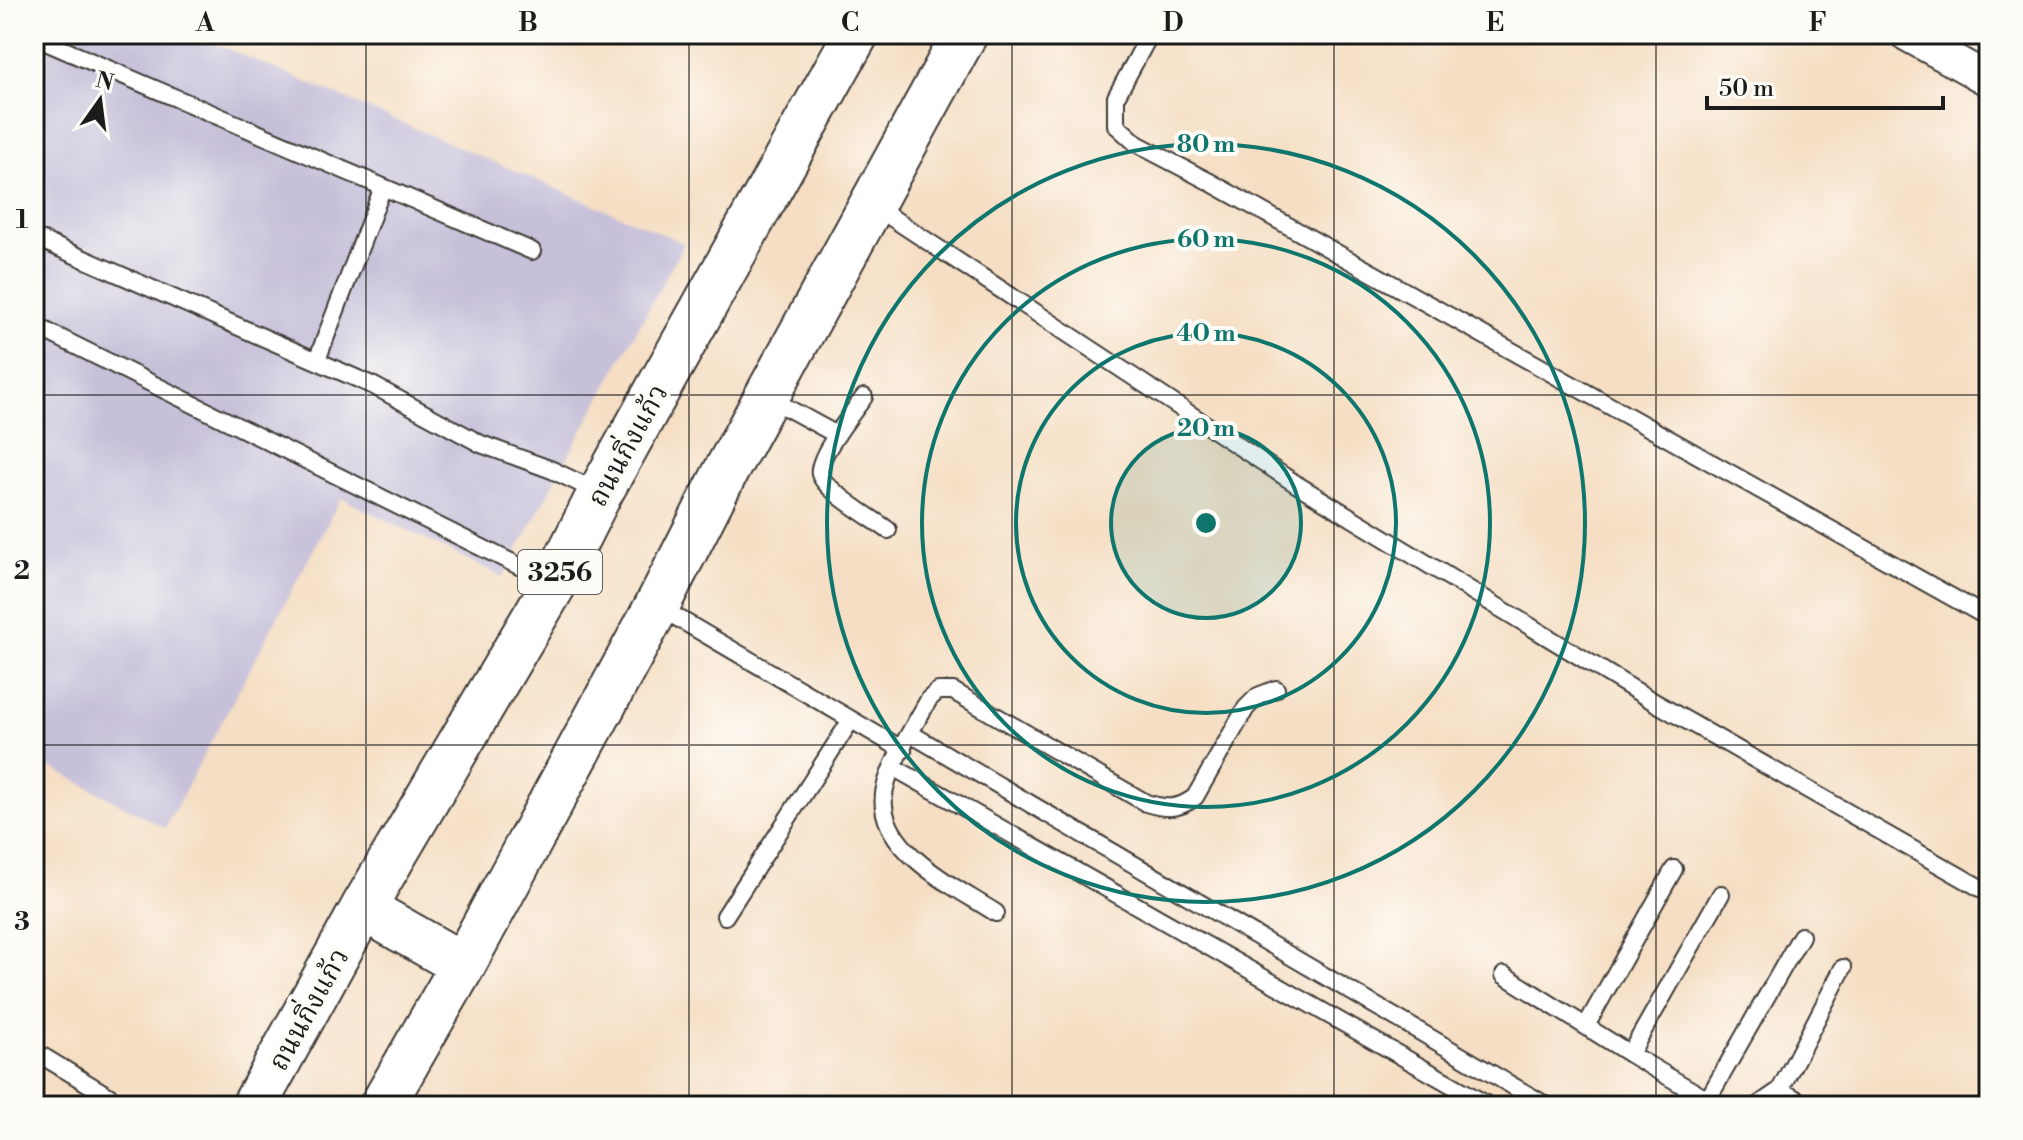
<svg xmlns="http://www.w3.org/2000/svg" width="2023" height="1140" viewBox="0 0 2023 1140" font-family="'Libre Bodoni','Noto Serif Thai',serif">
	<rect width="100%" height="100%" fill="#fdfcf7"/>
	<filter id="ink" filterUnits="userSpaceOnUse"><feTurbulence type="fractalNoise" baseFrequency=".0125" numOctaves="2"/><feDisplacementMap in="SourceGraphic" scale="16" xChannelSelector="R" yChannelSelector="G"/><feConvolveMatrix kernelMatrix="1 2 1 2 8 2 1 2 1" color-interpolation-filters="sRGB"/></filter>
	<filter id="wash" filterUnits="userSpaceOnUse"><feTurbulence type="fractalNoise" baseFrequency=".006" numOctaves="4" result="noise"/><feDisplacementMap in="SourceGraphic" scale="32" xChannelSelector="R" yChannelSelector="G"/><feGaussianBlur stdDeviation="1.8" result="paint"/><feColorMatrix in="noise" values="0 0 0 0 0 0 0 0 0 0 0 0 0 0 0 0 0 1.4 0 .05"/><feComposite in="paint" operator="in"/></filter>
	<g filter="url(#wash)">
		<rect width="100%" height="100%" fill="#f5dec3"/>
		<!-- industrial -->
		<path fill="#c6c0d9" d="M34,34H193L684,243L503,577L341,498L165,828L34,758Z"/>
	</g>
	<g filter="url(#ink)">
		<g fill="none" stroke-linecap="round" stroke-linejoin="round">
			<defs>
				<path id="service" d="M1150,34L1116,97V125L1137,144L1208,181L1989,618
					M34,37L532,251
					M874,206L1296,484L1656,703L1989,893
					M34,237L374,386L481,444L552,470L598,492
					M34,325L553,583
					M317,360L383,187
					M864,397C854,411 816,458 820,474C825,491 872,518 888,530
					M769,398L837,435
					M659,607L903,750
					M911,734L1547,1106
					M893,767L1489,1106
					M996,913C953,885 865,845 887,781C896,753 915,725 929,699L938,691H953L1146,803C1166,809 1178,810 1195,797L1246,708L1258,696L1276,689
					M725,916L851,720
					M1504,975L1630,1054
					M1586,1026L1674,869
					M34,1051L125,1106
					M1780,1090L1843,968
					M1708,1099L1801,936
					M1718,1106L1630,1054L1721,894
					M1757,1106L1780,1090L1808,1106"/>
				<path id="minor" d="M1906,34L1989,80"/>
				<path id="primary" d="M363,908L463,965
					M254,1106L363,908L554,584L600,493L856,34
					M382,1106L463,965L657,606L726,471L965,34"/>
			</defs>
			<!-- service casing -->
			<use href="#service" stroke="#3d3935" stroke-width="20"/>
			<!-- minor casing -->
			<use href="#minor" stroke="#3d3935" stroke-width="36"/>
			<!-- primary casing -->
			<use href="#primary" stroke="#3d3935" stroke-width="48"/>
			<!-- service -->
			<use href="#service" stroke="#fff" stroke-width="16"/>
			<!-- minor -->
			<use href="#minor" stroke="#fff" stroke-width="32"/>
			<!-- primary -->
			<use href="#primary" stroke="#fff" stroke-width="44"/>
		</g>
	</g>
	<!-- grid -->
	<path fill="none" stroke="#1c1c1c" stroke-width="2" stroke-opacity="0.55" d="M366,34V1106M689,34V1106M1012,34V1106M1334,34V1106M1656,34V1106M34,395H1989M34,745H1989"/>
	<!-- distance rings -->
	<circle cx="1206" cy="523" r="95" fill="#0f766e" fill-opacity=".12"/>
	<g fill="none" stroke="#0f766e" stroke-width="4">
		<circle cx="1206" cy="523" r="95"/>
		<circle cx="1206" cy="523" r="190"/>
		<circle cx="1206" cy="523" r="284"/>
		<circle cx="1206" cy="523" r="379"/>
	</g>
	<g text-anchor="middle" stroke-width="8" stroke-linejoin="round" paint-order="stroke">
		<!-- shield labels -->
		<rect fill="#fdfcf7" stroke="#605f5e" stroke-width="2" x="518" y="550" width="84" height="44" rx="6"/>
		<g font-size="26" font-weight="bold" fill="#1c1c1c">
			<text x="560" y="581">3256</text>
		</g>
		<!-- street labels -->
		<g font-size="28" fill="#1c1c1c" stroke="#fdfcf7">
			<text transform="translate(627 445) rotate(-61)" y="10">ถนนกิ่งแก้ว</text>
			<text transform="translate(308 1009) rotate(-61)" y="10">ถนนกิ่งแก้ว</text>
		</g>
	</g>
	<circle cx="1206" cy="523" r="12" fill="#0f766e" stroke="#fdfcf7" stroke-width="4"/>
	<g font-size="24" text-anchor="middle" font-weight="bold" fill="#0f766e" stroke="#fdfcf7" stroke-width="8" stroke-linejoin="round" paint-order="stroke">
		<text x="1206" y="152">80 m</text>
		<text x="1206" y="247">60 m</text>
		<text x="1206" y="341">40 m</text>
		<text x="1206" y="436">20 m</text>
	</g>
	<!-- margin -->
	<rect width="2023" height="1140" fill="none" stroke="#fdfcf7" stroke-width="88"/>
	<!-- north arrow -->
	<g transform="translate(100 100) rotate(14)" stroke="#fdfcf7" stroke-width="6" paint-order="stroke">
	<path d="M0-6L14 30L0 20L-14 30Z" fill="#1c1c1c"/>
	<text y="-12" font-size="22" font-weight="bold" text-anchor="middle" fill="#1c1c1c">N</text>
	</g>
	<!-- scale -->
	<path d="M1707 96v12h236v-12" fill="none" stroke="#1c1c1c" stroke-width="4"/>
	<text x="1719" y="96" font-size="24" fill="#1c1c1c" stroke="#fdfcf7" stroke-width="6" paint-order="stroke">50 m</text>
	<rect x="44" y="44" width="1935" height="1052" fill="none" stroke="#1c1c1c" stroke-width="3"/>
	<g font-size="26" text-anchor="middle" font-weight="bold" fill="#1c1c1c">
		<text x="205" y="31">A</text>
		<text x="528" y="31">B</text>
		<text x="850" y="31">C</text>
		<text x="1173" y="31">D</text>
		<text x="1495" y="31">E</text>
		<text x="1818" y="31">F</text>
		<text x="22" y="228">1</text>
		<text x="22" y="579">2</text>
		<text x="22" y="930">3</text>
	</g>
</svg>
